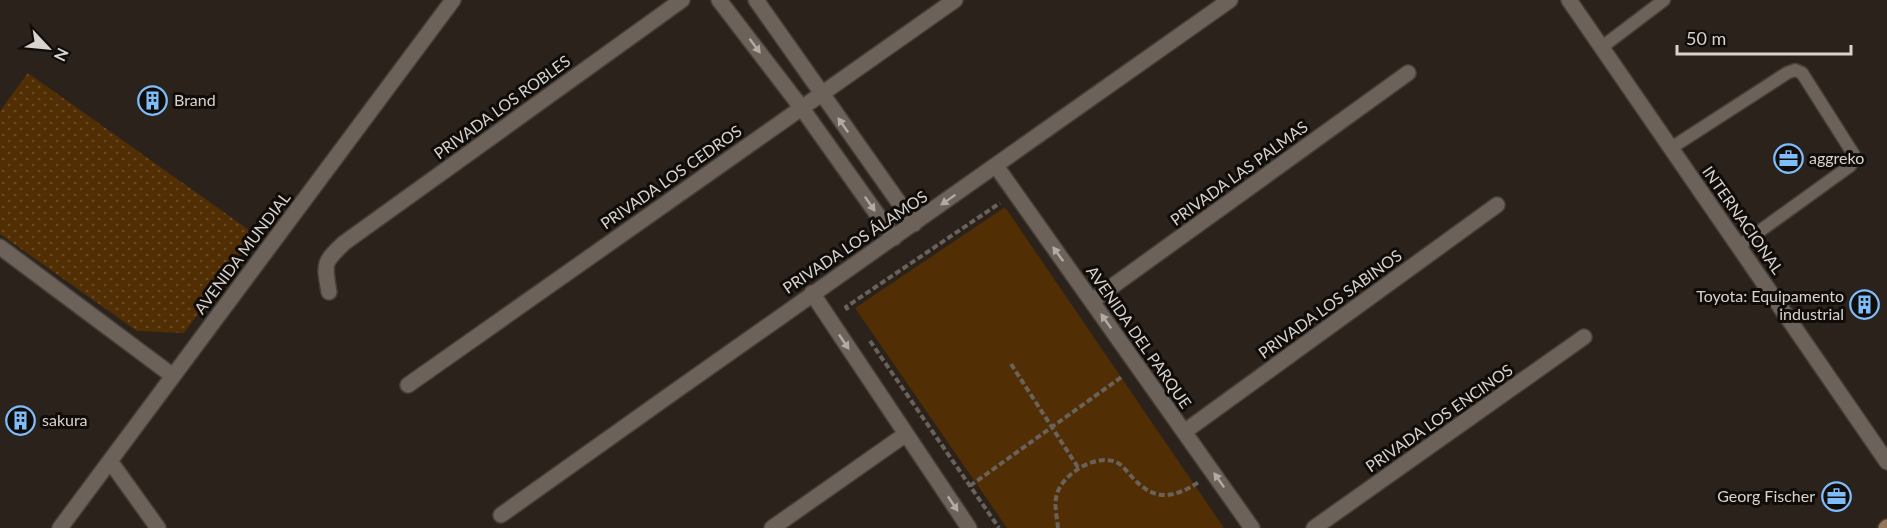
<svg xmlns="http://www.w3.org/2000/svg" width="1887" height="528" viewBox="0 0 1887 528" font-family="Lato,sans-serif">
	<defs>
		<pattern id="grass-dots" width="8" height="8" patternUnits="userSpaceOnUse" patternTransform="scale(1.5)"><rect width="8" height="8" fill="#512e03"/><path d="M2 2h.1M6 6h.1" fill="none" stroke="#694b27" stroke-width="1.8" stroke-linecap="round"/></pattern>
	</defs>
	<rect width="100%" height="100%" fill="#2a221b"/>
	<!-- grass -->
	<path fill="url(#grass-dots)" d="M28,73L256,235L184,333L137,331L0,234V111Z"/>
	<!-- green -->
	<path fill="#512e03" d="M1005,207L1224,528H1007L855,308Z"/>
	<g fill="none" stroke-linecap="round" stroke-linejoin="round">
		<defs>
			<path id="service" d="M1602,47L1664,0
				M1671,148L1787,73L1795,70L1802,73L1854,155L1853,161L1850,166L1739,246"/>
			<path id="minor" d="M719,0L801,107L894,238
				M756,0L914,224
				M1569,0L1887,462
				M996,166L1252,528
				M0,247L173,376
				M329,292C324,263 323,263 344,243L682,0
				M812,293L969,528
				M1092,301L1408,73
				M408,385L955,0
				M1184,432L1497,205
				M110,461L158,528
				M501,515C743,342 987,172 1230,0
				M60,528L453,0
				M772,528L906,434
				M1314,528L1584,337"/>
			<path id="secondary" d="M1886,528L1887,527"/>
		</defs>
		<!-- service casing -->
		<use href="#service" stroke="#453f39" stroke-width="15"/>
		<!-- minor casing -->
		<use href="#minor" stroke="#453f39" stroke-width="18"/>
		<!-- secondary casing -->
		<use href="#secondary" stroke="#453f39" stroke-width="18"/>
		<!-- path -->
		<path stroke="#69625b" stroke-width="4" stroke-dasharray="6 3" stroke-linecap="butt" d="M848,310L846,307L1000,203
			M870,341L999,528
			M1011,364L1079,469
			M970,486L1123,376
			M1058,528C1057,516 1053,503 1058,491C1066,472 1096,454 1116,462C1123,465 1128,473 1133,478C1155,502 1174,498 1199,482"/>
		<!-- service -->
		<use href="#service" stroke="#6c625a" stroke-width="12"/>
		<!-- minor -->
		<use href="#minor" stroke="#6c625a" stroke-width="15"/>
		<!-- secondary -->
		<use href="#secondary" stroke="#947658" stroke-width="15"/>
	</g>
	<!-- one-way arrows -->
	<defs><path id="oneway-solid" d="M-6-.8H1V-3.2L6.5 0L1 3.2V.8H-6Z" transform="scale(1.5)"/></defs>
	<g fill="#b2aba5">
		<use href="#oneway-solid" transform="translate(755 46) rotate(53)"/>
		<use href="#oneway-solid" transform="translate(843 125) rotate(-125)"/>
		<use href="#oneway-solid" transform="translate(948 200) rotate(145)"/>
		<use href="#oneway-solid" transform="translate(870 204) rotate(55)"/>
		<use href="#oneway-solid" transform="translate(1058 254) rotate(-126)"/>
		<use href="#oneway-solid" transform="translate(1106 321) rotate(-125)"/>
		<use href="#oneway-solid" transform="translate(844 342) rotate(56)"/>
		<use href="#oneway-solid" transform="translate(1219 480) rotate(-125)"/>
		<use href="#oneway-solid" transform="translate(953 504) rotate(56)"/>
	</g>
	<!-- icons -->
	<defs>
		<symbol id="building-ring" viewBox="-11 -11 22 22"><circle r="9.5" fill="#100c09" stroke="#7fbdfa" stroke-width="1.5"/><path d="M-4-6H4V6H1V3H-1V6H-4ZM-2.5-4.3h1.7v1.8h-1.7ZM.8-4.3h1.7v1.8H.8ZM-2.5-1h1.7V.8h-1.7ZM.8-1h1.7V.8H.8Z" fill="#7fbdfa"/></symbol>
		<symbol id="office-ring" viewBox="-11 -11 22 22"><circle r="9.5" fill="#100c09" stroke="#7fbdfa" stroke-width="1.5"/><path d="M-6-3h4V-5.5h4V-3h4V5H-6ZM-1-4.5V-3h2v-1.5ZM-6 0V1H6V0Z" fill="#7fbdfa"/></symbol>
	</defs>
	<g fill-rule="evenodd">
		<use href="#building-ring" x="136" y="84" width="33" height="33"/>
		<use href="#office-ring" x="1772" y="142" width="33" height="33"/>
		<use href="#building-ring" x="1848" y="288" width="33" height="33"/>
		<use href="#building-ring" x="4" y="404" width="33" height="33"/>
		<use href="#office-ring" x="1820" y="480" width="33" height="33"/>
	</g>
	<g text-anchor="middle" stroke-width="6" stroke-linejoin="round" paint-order="stroke">
		<!-- poi labels -->
		<g font-size="16" fill="#d8d3ce" stroke="#100c09" text-anchor="start">
			<text x="174" y="106">Brand</text>
			<text x="1809" y="164">aggreko</text>
			<text x="1844" y="302" text-anchor="end">Toyota: Equipamento<tspan x="1844" dy="18">industrial</tspan></text>
			<text x="42" y="426">sakura</text>
			<text x="1815" y="502" text-anchor="end">Georg Fischer</text>
		</g>
		<!-- street labels -->
		<g font-size="16" fill="#d8d3ce" stroke="#100c09">
			<text transform="translate(502 107) rotate(-36)" y="6">PRIVADA LOS ROBLES</text>
			<text transform="translate(1239 173) rotate(-36)" y="6">PRIVADA LAS PALMAS</text>
			<text transform="translate(671 177) rotate(-35)" y="6">PRIVADA LOS CEDROS</text>
			<text transform="translate(1743 220) rotate(55)" y="6">INTERNACIONAL</text>
			<text transform="translate(855 242) rotate(-34)" y="6">PRIVADA LOS ÁLAMOS</text>
			<text transform="translate(242 253) rotate(-53)" y="6">AVENIDA MUNDIAL</text>
			<text transform="translate(1330 304) rotate(-36)" y="6">PRIVADA LOS SABINOS</text>
			<text transform="translate(1139 337) rotate(55)" y="6">AVENIDA DEL PARQUE</text>
			<text transform="translate(1439 418) rotate(-35)" y="6">PRIVADA LOS ENCINOS</text>
		</g>
	</g>
	<!-- north arrow -->
	<g transform="translate(48 48) rotate(116)" stroke="#100c09" stroke-width="4.5" paint-order="stroke">
	<path d="M0-4.5L10 22L0 15L-10 22Z" fill="#d8d3ce"/>
	<text y="-9" font-size="16" font-weight="bold" text-anchor="middle" fill="#d8d3ce">N</text>
	</g>
	<!-- scale -->
	<path d="M1677 45v9h174v-9" fill="none" stroke="#d8d3ce" stroke-width="3"/>
	<text x="1686" y="45" font-size="18" fill="#d8d3ce" stroke="#100c09" stroke-width="4.5" paint-order="stroke">50 m</text>
</svg>
